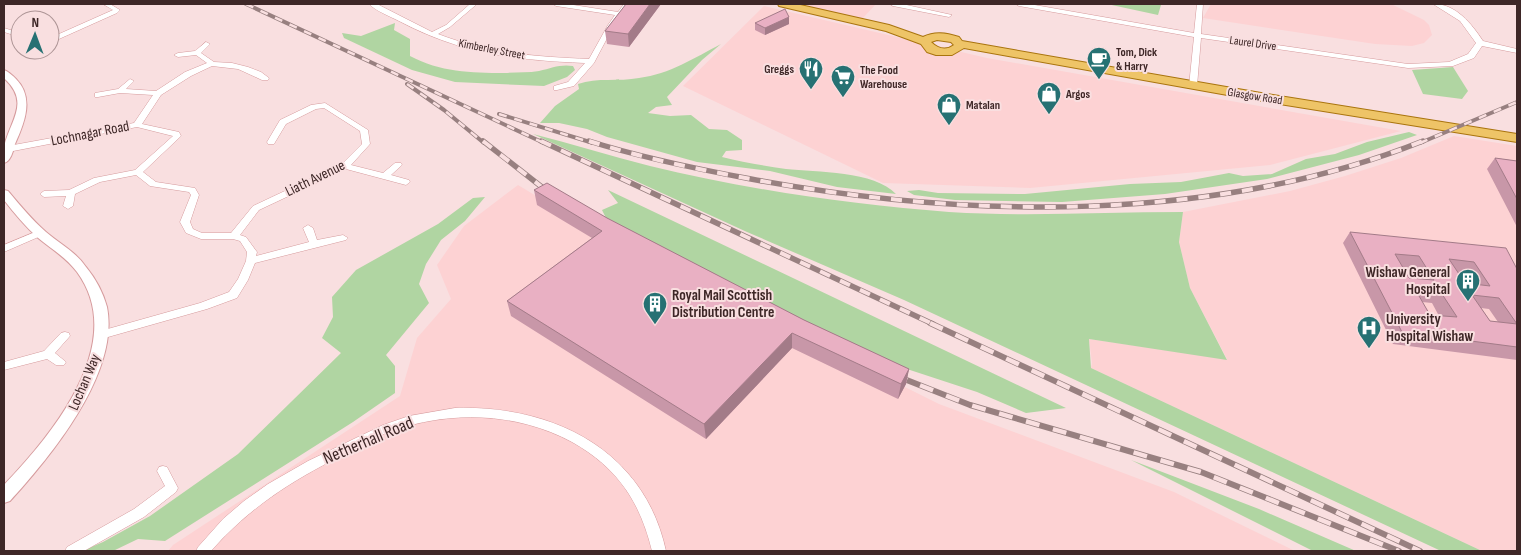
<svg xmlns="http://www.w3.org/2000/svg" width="1521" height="555" viewBox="0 0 1521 555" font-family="'Sofia Sans Condensed',sans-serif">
	<rect width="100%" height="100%" fill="#f9dfe0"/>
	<!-- built -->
	<path fill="#fdd2d3" d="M798,4H876L862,19Z
		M1211,4H1391L1424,20L1429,25L1432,35L1424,43L1412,46L1375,44L1203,18Z
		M764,6L987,58L1401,131L1270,165L1030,188L883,183L683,86Z
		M1454,136L1517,146V551H1482L1091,368L1092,363L1089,339L1227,359L1190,288L1179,242L1183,212L1290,191L1345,176L1401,158Z
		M518,185L606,238L939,404L1174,492L1295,551H168L173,545L400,396L417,338L451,299L437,265L464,226Z"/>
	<!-- green -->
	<path fill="#b0d5a2" d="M1107,4H1157L1161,5L1158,15Z
		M395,23L394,30L410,39V56C440,72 471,73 504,73C516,72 528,73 539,71C552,68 560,64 573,66L575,70L567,77L544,86L455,82L412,70L344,38L342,33L361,36Z
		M721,44L702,60L667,97L672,105L656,107L648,113L670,116L691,115L709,129L727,130L742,140V150L726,151L722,157C743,162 764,166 786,169C816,172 875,171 896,194L837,187L770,171L697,162L607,137L587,129L559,123H540L555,106L579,89L578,84C597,77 619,82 639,78C670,74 694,58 721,44Z
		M1453,67L1468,91L1462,99L1423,94L1412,70Z
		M1409,132L1417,135L1359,155L1267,179L1165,194L1062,202L955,200L914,195L907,191L919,190L938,193L1025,194L1130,184L1181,182L1229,173L1243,176L1272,174L1306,159L1335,154L1367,142Z
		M533,134C572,144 611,156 650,166C744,189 852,205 949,212C1027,217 1105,212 1183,212L1179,242L1190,288L1227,360L1089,339L1091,368L1482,551H1441L904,300L747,232Z
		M608,190L1066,408L1026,413L977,392L910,370L793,317L607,220L602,210L618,203Z
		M485,197L465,221L441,240L426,264L419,284L429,303L386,355L395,366V393L353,422L165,541L138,539L113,551H82L103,542L150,516L238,454L341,353L322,338L333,317L332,297L356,270L438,224L473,198Z
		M1131,460L1259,509L1356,551H1313Z"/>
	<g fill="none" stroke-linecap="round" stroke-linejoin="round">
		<defs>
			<path id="minor" d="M103,4H110L120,10L117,13L50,43V38L113,10Z
				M369,4H377L432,32L446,25L470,4H477L450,27L438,34C487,53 537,57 589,59L608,25L615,15L556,6L553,4H567L618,12L624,4H630L614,25L594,63L574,86L557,90H554V86L568,82L585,63C516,60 461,54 399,21C389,16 376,11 369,4Z
				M890,4H902L952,15L949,17L893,6Z
				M1016,4H1029L1194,33L1197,4H1203L1201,34L1408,64L1449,62L1468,54L1476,43L1460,21L1433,4C1455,3 1472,24 1483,41L1517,49V53L1482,46L1474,58L1453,66L1408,68L1201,38L1197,86L1193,88L1189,86L1194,37L1019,6Z
				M4,28L20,33V37L4,32Z
				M206,42L210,44L201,53L214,62L232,63L248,67L261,72L269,78L268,80H262L238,69L212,66L191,76L161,95L142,124L179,132L181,136L143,172L156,182L195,188L199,195L190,222L193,229L202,233H231L253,206L342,164L362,144L360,131L324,108L316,109L286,124L274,144H268L267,142L280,120L311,105L325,103L368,130L370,144L351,165L383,173L395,163H401L402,165L391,175L409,180L410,182L406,185L346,169L259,210L240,235L246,237L257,252L256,256L309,242L303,228L308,225L313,228L317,240L343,235L348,238L346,240L255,263L248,280L237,298L207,309L101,339L97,338L96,335L97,332L200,303L229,292L238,279L246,261L247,252L240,241L233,239H201L186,233L180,222L191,195L189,192L150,186L136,175L100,182L75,194L73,206L68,209L63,206L66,196L44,197L40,194L44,191L69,190L94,178L135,170L173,136L137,127L8,152L4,149L8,146L134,123L153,95L120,93L98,97H95V93L118,89L130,79L134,81L126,89L156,91L185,72L207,63L196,55L178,57L174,55L178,53L195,51Z
				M40,230L45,233L43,235L4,252V245Z
				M65,332L69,333L70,336L55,353L66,362L64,365H56L47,359L4,370V362L44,351L61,333Z
				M455,408C552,405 644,449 666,551H652C640,502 618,468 572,442C516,412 449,410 389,432C372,438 357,448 341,456C291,481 249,508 211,551H196L198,547L223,519L244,501L268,484L308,461L383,425L409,416Z
				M163,466L167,467L178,488L176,492L144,517L84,551H65L67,547L134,509L165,486L157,471L159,467Z"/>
			<path id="tertiary" d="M4,70C9,72 13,76 16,79C35,98 24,124 15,144C13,151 11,161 4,163C4,159 3,152 4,147C10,120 31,103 4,78Z
				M4,190L8,191C20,205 32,220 46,232C60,244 76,252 86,267C95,278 103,292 107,307C120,373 51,456 10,501L4,503V485C52,435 129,343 77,272C66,257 51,249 37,237C25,226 14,213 4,200Z"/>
			<path id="primary" d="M778,4H796L889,25L923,37C935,31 946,33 959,37L962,41L1261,93L1517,134V142L1261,101L964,48L952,55H936L927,52L921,44L886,31L779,6ZM937,40L951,42L954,45C946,51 938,49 931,42Z"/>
		</defs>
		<!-- minor casing -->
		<use href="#minor" stroke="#d69b9d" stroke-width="1"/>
		<!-- tertiary casing -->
		<use href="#tertiary" stroke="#d69b9d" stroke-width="2"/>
		<!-- primary casing -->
		<use href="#primary" stroke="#a9740e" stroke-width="2"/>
		<!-- minor -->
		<use href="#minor" fill="#fff" fill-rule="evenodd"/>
		<!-- tertiary -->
		<use href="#tertiary" fill="#fff" fill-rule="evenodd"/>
		<!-- primary -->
		<use href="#primary" fill="#eec467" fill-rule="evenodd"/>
		<defs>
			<path id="rail-far2" d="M246,4L544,143
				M407,84L444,110L484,143
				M499,114L593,143
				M1420,143L1517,102"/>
			<path id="rail-far1" d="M483,141L552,195
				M541,141L933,324
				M589,141C642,158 697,169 751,179C967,219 1215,224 1423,141"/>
			<path id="rail" d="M930,323L1420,551
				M894,375L970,405L1201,472L1399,551"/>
		</defs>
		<!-- rail-far2 casing -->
		<use href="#rail-far2" stroke="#988080" stroke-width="4"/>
		<!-- rail-far1 casing -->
		<use href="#rail-far1" stroke="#988080" stroke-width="5.5"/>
		<!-- rail casing -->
		<use href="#rail" stroke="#988080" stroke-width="6"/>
		<!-- rail-far2 -->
		<use href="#rail-far2" stroke="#f9dfe0" stroke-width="2.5" stroke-dasharray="8" stroke-linecap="butt"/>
		<!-- rail-far1 -->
		<use href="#rail-far1" stroke="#f9dfe0" stroke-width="4" stroke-dasharray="11" stroke-linecap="butt"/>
		<!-- rail -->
		<use href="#rail" stroke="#f9dfe0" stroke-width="4.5" stroke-dasharray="14" stroke-linecap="butt"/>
	</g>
	<!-- wall -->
	<path fill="#c897a8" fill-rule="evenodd" d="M626,4H661L629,47L607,44L605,31Z
		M789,17V24L765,35L755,30V23Z
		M1495,158L1517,161V227L1487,169Z
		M534,190L607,218L804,320L909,369L906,384L898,399L792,348L706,439L511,316L507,301L592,238L537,205Z
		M1350,232L1517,269V360L1393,344L1343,243ZM1402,267L1411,268L1418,279L1409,278ZM1457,273H1465L1472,284L1465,283ZM1422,302L1432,303L1439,316L1430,315ZM1481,308L1489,309L1498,322L1490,321Z"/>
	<!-- shaded-wall -->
	<path fill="#a37b88" d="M650,4H661L629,47L628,34Z
		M789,17V24L765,35V28Z
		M792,333V348L706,439L704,424Z
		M909,369L906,384L898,399L901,384Z"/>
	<!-- building -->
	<path fill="#e9b0c3" stroke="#a37b88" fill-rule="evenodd" d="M626,4H650L628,34L605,31Z
		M785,9L789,17L765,28L755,23Z
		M1495,158L1517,161V199Z
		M547,183L607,218L804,320L909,369L901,384L792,333L704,424L507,301L602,231L534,190Z
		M1350,232L1506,248L1517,269V347L1402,332ZM1395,254L1419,256L1434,280L1409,278ZM1449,259L1474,262L1490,286L1465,283ZM1415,289L1440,291L1457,317L1430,315ZM1472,295L1499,298L1517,324L1490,321Z"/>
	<!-- icons -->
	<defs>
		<symbol id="cafe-pin" viewBox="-11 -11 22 30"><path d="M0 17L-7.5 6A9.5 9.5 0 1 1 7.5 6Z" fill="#267173" stroke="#f9dfe0"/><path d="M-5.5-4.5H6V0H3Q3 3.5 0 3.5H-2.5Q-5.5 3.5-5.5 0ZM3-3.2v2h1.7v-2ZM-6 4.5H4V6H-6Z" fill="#fff"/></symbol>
		<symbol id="restaurant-pin" viewBox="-11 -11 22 30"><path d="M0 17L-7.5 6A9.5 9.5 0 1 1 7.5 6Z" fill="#267173" stroke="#f9dfe0"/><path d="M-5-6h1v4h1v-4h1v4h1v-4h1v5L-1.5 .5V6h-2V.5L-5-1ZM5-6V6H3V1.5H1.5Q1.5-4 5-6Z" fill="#fff"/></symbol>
		<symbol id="supermarket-pin" viewBox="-11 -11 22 30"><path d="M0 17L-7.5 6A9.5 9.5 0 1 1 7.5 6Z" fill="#267173" stroke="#f9dfe0"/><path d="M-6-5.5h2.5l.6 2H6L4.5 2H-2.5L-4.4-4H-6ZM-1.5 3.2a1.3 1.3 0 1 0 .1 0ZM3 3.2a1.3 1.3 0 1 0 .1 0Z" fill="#fff"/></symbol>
		<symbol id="shop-pin" viewBox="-11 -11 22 30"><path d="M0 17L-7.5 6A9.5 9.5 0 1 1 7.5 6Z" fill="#267173" stroke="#f9dfe0"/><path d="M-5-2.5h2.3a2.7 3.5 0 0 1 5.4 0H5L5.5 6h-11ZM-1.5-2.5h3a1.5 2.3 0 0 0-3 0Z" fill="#fff"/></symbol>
		<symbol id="building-pin" viewBox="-11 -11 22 30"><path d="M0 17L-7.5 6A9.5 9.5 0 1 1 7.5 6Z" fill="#267173" stroke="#f9dfe0"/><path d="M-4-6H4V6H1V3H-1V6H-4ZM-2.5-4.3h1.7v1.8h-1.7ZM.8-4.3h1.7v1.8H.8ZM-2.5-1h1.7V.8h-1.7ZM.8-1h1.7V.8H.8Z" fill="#fff"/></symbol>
		<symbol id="hospital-pin" viewBox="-11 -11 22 30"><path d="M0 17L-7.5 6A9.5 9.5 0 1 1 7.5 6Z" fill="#267173" stroke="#f9dfe0"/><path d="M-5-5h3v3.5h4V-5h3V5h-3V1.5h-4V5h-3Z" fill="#fff"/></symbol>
	</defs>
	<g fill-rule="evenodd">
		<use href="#cafe-pin" x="1085" y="45" width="28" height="38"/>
		<use href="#restaurant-pin" x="797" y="55" width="28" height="38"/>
		<use href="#supermarket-pin" x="829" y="63" width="28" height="38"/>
		<use href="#shop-pin" x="1035" y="80" width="28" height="38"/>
		<use href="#shop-pin" x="935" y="91" width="28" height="38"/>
		<use href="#building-pin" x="1454" y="267" width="28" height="38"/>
		<use href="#building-pin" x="641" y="290" width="28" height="38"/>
		<use href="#hospital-pin" x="1355" y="314" width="28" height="38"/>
	</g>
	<g text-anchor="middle" stroke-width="4" stroke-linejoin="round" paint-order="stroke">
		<!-- far-street labels -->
		<g font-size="12" fill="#3e2727" stroke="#f9dfe0">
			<text transform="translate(1253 43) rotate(8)" y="4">Laurel Drive</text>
			<text transform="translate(492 49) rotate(11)" y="4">Kimberley Street</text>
			<text transform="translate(1255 96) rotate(9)" y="4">Glasgow Road</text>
		</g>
		<!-- far-poi labels -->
		<g font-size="12" font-weight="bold" fill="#3e2727" stroke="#f9dfe0" text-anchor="start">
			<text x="1116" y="56">Tom, Dick<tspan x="1116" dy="14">&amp; Harry</tspan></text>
			<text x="794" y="73" text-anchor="end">Greggs</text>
			<text x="860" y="74">The Food<tspan x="860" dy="14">Warehouse</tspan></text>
			<text x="1066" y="98">Argos</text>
			<text x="966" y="109">Matalan</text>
		</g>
		<!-- street labels -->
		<g font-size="15" fill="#3e2727" stroke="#f9dfe0">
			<text transform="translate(90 133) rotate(-11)" y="5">Lochnagar Road</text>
			<text transform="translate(315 178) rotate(-26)" y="5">Liath Avenue</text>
			<text transform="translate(84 382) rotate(-67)" y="5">Lochan Way</text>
		</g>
		<!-- poi labels -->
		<g font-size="15" font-weight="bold" fill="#3e2727" stroke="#f9dfe0" text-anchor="start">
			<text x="1450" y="277" text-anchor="end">Wishaw General<tspan x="1450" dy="17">Hospital</tspan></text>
			<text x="672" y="300">Royal Mail Scottish<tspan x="672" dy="17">Distribution Centre</tspan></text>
			<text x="1386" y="324">University<tspan x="1386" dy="17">Hospital Wishaw</tspan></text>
		</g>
		<!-- near-street labels -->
		<g font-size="18" fill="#3e2727" stroke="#f9dfe0">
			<text transform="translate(368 440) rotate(-23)" y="6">Netherhall Road</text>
		</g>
	</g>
	<!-- border -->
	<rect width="1521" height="555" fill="none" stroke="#3e2727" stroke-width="10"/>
	<!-- north arrow -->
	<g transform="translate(35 35) rotate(1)"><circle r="24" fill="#f9dfe0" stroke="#ae9596"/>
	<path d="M0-4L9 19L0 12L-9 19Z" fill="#267173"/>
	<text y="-8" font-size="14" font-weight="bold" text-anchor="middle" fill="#3e2727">N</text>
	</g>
</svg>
